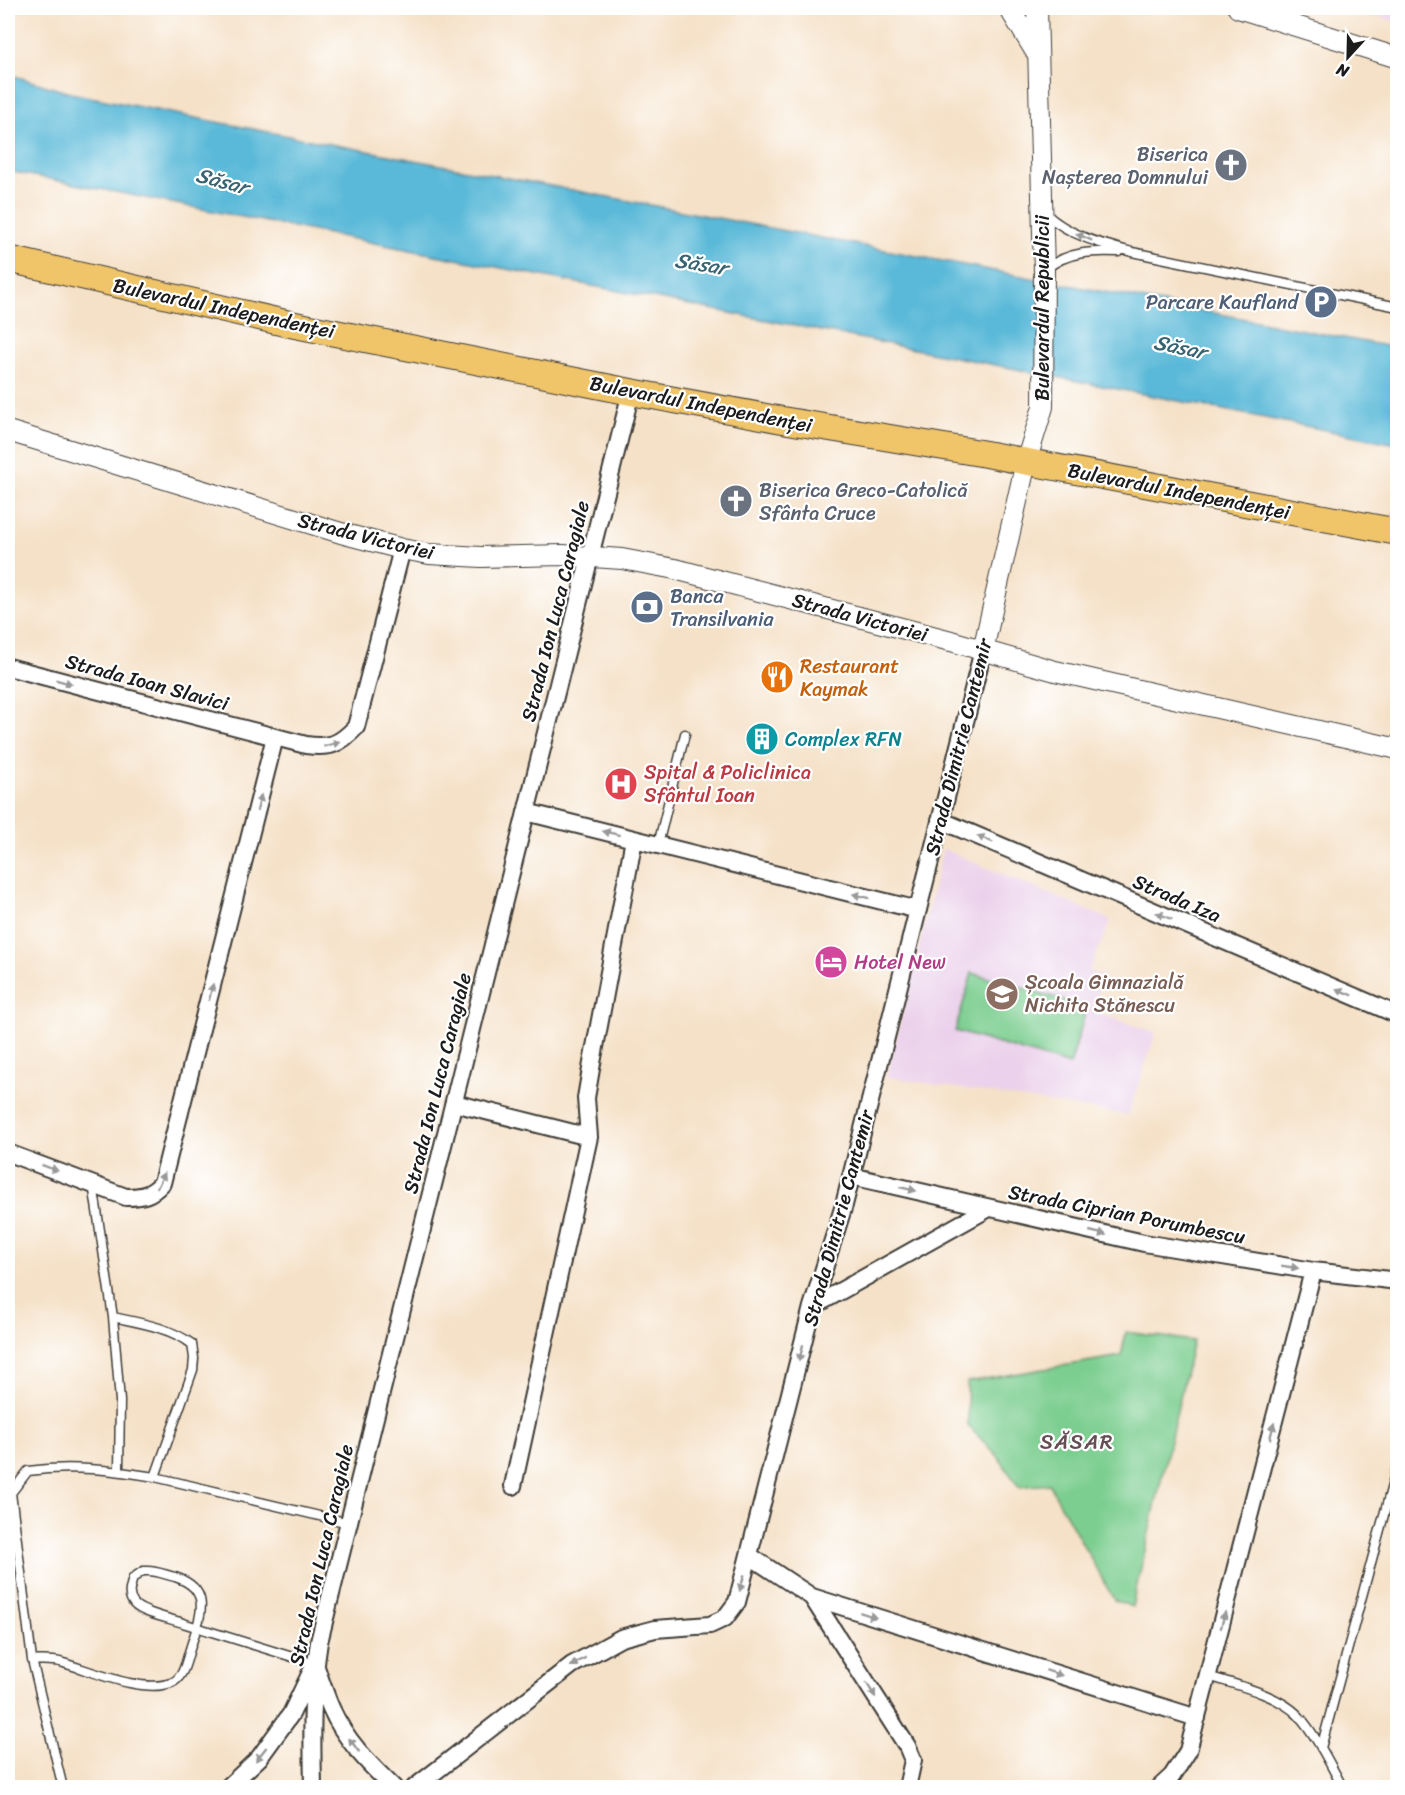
<svg xmlns="http://www.w3.org/2000/svg" width="1405" height="1795" viewBox="0 0 1405 1795" font-family="Sriracha,sans-serif">
	<rect width="100%" height="100%" fill="#fff"/>
	<filter id="ink" filterUnits="userSpaceOnUse"><feTurbulence type="fractalNoise" baseFrequency=".0167" numOctaves="2"/><feDisplacementMap in="SourceGraphic" scale="12" xChannelSelector="R" yChannelSelector="G"/><feConvolveMatrix kernelMatrix="1 2 1 2 8 2 1 2 1" color-interpolation-filters="sRGB"/></filter>
	<filter id="wash" filterUnits="userSpaceOnUse"><feTurbulence type="fractalNoise" baseFrequency=".008" numOctaves="4" result="noise"/><feDisplacementMap in="SourceGraphic" scale="24" xChannelSelector="R" yChannelSelector="G"/><feGaussianBlur stdDeviation="1.35" result="paint"/><feColorMatrix in="noise" values="0 0 0 0 0 0 0 0 0 0 0 0 0 0 0 0 0 1.4 0 .05"/><feComposite in="paint" operator="in"/></filter>
	<g filter="url(#wash)">
		<rect width="100%" height="100%" fill="#f5e1c7"/>
		<!-- built -->
		<path fill="#ebd1eb" d="M1355,8H1397V22L1355,9Z
			M943,849L1111,920L1089,971L1104,977L1091,1010L1156,1033L1128,1115L887,1077Z"/>
		<!-- green -->
		<path fill="#7cce90" stroke="#4c7556" stroke-width="1.5" d="M972,973L1087,1007L1070,1065L955,1031Z
			M1126,1332L1193,1341L1132,1607L1114,1600L1049,1484L1019,1487L997,1455L968,1426L967,1382L1121,1356Z"/>
		<!-- water -->
		<path fill="#5ab9d8" stroke="#3b6a7a" stroke-width="1.5" d="M8,74L70,93L201,119L1397,348V444L8,171Z"/>
	</g>
	<g filter="url(#ink)">
		<g fill="none" stroke-linecap="round" stroke-linejoin="round">
			<defs>
				<path id="service" d="M1046,214C1070,236 1102,244 1132,252L1398,307
					M1046,269C1068,251 1093,251 1119,252
					M658,845L685,734
					M93,1184L113,1317C140,1323 169,1327 192,1344L194,1358L193,1370L155,1477L349,1523
					M113,1317L120,1401L119,1471
					M32,1660C41,1661 51,1660 60,1662C90,1670 141,1694 171,1683C184,1678 186,1661 190,1649C199,1619 215,1590 175,1577C166,1575 157,1571 148,1571H143L133,1578C130,1588 127,1595 134,1604C143,1614 173,1619 186,1624C229,1637 272,1651 315,1664
					M1208,1676C1236,1685 1277,1694 1298,1715C1315,1733 1331,1766 1343,1788
					M1321,1748L1398,1463
					M63,1788L32,1660L11,1493L28,1471C71,1465 112,1470 155,1477"/>
				<path id="minor" d="M8,667L306,745C330,748 339,745 356,727L402,549
					M526,812L918,910
					M940,820L1398,1015
					M454,1103L589,1137L513,1486
					M589,1137L586,1098L592,1063L634,839
					M8,1153L126,1197C143,1197 151,1195 162,1183L275,737
					M851,1176L1144,1243L1313,1271L1398,1281
					M812,1307L989,1208
					M750,1556L812,1597L907,1746L913,1760L907,1788
					M812,1597L1197,1718
					M227,1788L259,1758L291,1714L315,1664C320,1679 325,1694 331,1708C345,1740 369,1764 394,1788
					M313,1788C312,1739 311,1691 319,1642L631,392
					M414,1788L572,1665L621,1638L655,1629L710,1625L725,1618L737,1602L812,1307L844,1205L983,650
					M1159,1788L1172,1776L1188,1751L1313,1271"/>
				<path id="tertiary" d="M1009,8L1037,54
					M1238,8L1398,58
					M8,431L341,533L402,549L429,554L481,557L563,555L622,559L675,569L951,641L1055,671L1398,749
					M983,650L1026,462L1043,407L1044,271L1037,8"/>
				<path id="primary" d="M8,259L285,323L631,392L788,421L986,454L1398,532"/>
			</defs>
			<!-- service casing -->
			<use href="#service" stroke="#3d3a36" stroke-width="11"/>
			<!-- minor casing -->
			<use href="#minor" stroke="#3d3a36" stroke-width="20"/>
			<!-- tertiary casing -->
			<use href="#tertiary" stroke="#3d3a36" stroke-width="22"/>
			<!-- primary casing -->
			<use href="#primary" stroke="#3d3a36" stroke-width="28"/>
			<!-- service -->
			<use href="#service" stroke="#fff" stroke-width="8"/>
			<!-- minor -->
			<use href="#minor" stroke="#fff" stroke-width="16"/>
			<!-- tertiary -->
			<use href="#tertiary" stroke="#fff" stroke-width="20"/>
			<!-- primary -->
			<use href="#primary" stroke="#f0c469" stroke-width="26"/>
		</g>
		<!-- one-way arrows -->
		<defs><path id="oneway-solid" d="M-6-.8H1V-3.2L6.5 0L1 3.2V.8H-6Z" transform="scale(1.5)"/></defs>
		<g fill="#999">
			<use href="#oneway-solid" transform="translate(1084 237) rotate(-156)"/>
			<use href="#oneway-solid" transform="translate(64 682) rotate(15)"/>
			<use href="#oneway-solid" transform="translate(332 744) rotate(-17)"/>
			<use href="#oneway-solid" transform="translate(259 803) rotate(-76)"/>
			<use href="#oneway-solid" transform="translate(611 833) rotate(-166)"/>
			<use href="#oneway-solid" transform="translate(985 839) rotate(-157)"/>
			<use href="#oneway-solid" transform="translate(861 896) rotate(-166)"/>
			<use href="#oneway-solid" transform="translate(1164 916) rotate(-157)"/>
			<use href="#oneway-solid" transform="translate(211 992) rotate(-76)"/>
			<use href="#oneway-solid" transform="translate(1344 992) rotate(-157)"/>
			<use href="#oneway-solid" transform="translate(50 1168) rotate(20)"/>
			<use href="#oneway-solid" transform="translate(161 1180) rotate(-64)"/>
			<use href="#oneway-solid" transform="translate(908 1189) rotate(13)"/>
			<use href="#oneway-solid" transform="translate(1098 1233) rotate(13)"/>
			<use href="#oneway-solid" transform="translate(1290 1267) rotate(9)"/>
			<use href="#oneway-solid" transform="translate(801 1353) rotate(104)"/>
			<use href="#oneway-solid" transform="translate(1272 1431) rotate(-75)"/>
			<use href="#oneway-solid" transform="translate(742 1583) rotate(106)"/>
			<use href="#oneway-solid" transform="translate(868 1615) rotate(18)"/>
			<use href="#oneway-solid" transform="translate(1223 1620) rotate(-75)"/>
			<use href="#oneway-solid" transform="translate(578 1662) rotate(150)"/>
			<use href="#oneway-solid" transform="translate(1054 1673) rotate(18)"/>
			<use href="#oneway-solid" transform="translate(871 1690) rotate(58)"/>
			<use href="#oneway-solid" transform="translate(354 1745) rotate(-127)"/>
			<use href="#oneway-solid" transform="translate(261 1754) rotate(128)"/>
		</g>
	</g>
	<!-- icons -->
	<defs>
		<symbol id="church-disc" viewBox="-11 -11 22 22"><circle r="9.5" fill="#6b7280" stroke="#fff"/><path d="M-1.2-6h2.4v3.5h3.3v2.4h-3.3V6h-2.4V-.1h-3.3v-2.4h3.3Z" fill="#fff"/></symbol>
		<symbol id="parking-disc" viewBox="-11 -11 22 22"><circle r="9.5" fill="#5c6f8a" stroke="#fff"/><path d="M-3.5-5.5H1a3.5 3.5 0 0 1 0 7H-1V5.5H-3.5ZM-1-3.4V-.6H.8a1.4 1.4 0 0 0 0-2.8Z" fill="#fff"/></symbol>
		<symbol id="bank-disc" viewBox="-11 -11 22 22"><circle r="9.5" fill="#5c6f8a" stroke="#fff"/><path d="M-6-4H6V4H-6ZM0-2.3a2.3 2.3 0 1 0 0 4.6a2.3 2.3 0 1 0 0-4.6Z" fill="#fff"/></symbol>
		<symbol id="restaurant-disc" viewBox="-11 -11 22 22"><circle r="9.5" fill="#e8710a" stroke="#fff"/><path d="M-5-6h1v4h1v-4h1v4h1v-4h1v5L-1.5 .5V6h-2V.5L-5-1ZM5-6V6H3V1.5H1.5Q1.5-4 5-6Z" fill="#fff"/></symbol>
		<symbol id="building-disc" viewBox="-11 -11 22 22"><circle r="9.5" fill="#0f9aa8" stroke="#fff"/><path d="M-4-6H4V6H1V3H-1V6H-4ZM-2.5-4.3h1.7v1.8h-1.7ZM.8-4.3h1.7v1.8H.8ZM-2.5-1h1.7V.8h-1.7ZM.8-1h1.7V.8H.8Z" fill="#fff"/></symbol>
		<symbol id="hospital-disc" viewBox="-11 -11 22 22"><circle r="9.5" fill="#e0444e" stroke="#fff"/><path d="M-5-5h3v3.5h4V-5h3V5h-3V1.5h-4V5h-3Z" fill="#fff"/></symbol>
		<symbol id="hotel-disc" viewBox="-11 -11 22 22"><circle r="9.5" fill="#d1479c" stroke="#fff"/><path d="M-6-4.5h1.5V1H6V5H4.5V3h-9V5H-6ZM-4 0a1.8 1.8 0 1 1 3.6 0ZM.5 0V-2.5h3Q6-2.5 6 0Z" fill="#fff"/></symbol>
		<symbol id="school-disc" viewBox="-11 -11 22 22"><circle r="9.5" fill="#8d6e63" stroke="#fff"/><path d="M0-5L7-2L0 1L-7-2ZM-4 1L0 2.5L4 1V4Q0 6-4 4Z" fill="#fff"/></symbol>
	</defs>
	<g fill-rule="evenodd">
		<use href="#church-disc" x="1212" y="146" width="38" height="38"/>
		<use href="#parking-disc" x="1302" y="283" width="38" height="38"/>
		<use href="#church-disc" x="717" y="482" width="38" height="38"/>
		<use href="#bank-disc" x="628" y="588" width="38" height="38"/>
		<use href="#restaurant-disc" x="758" y="658" width="38" height="38"/>
		<use href="#building-disc" x="743" y="720" width="38" height="38"/>
		<use href="#hospital-disc" x="602" y="765" width="38" height="38"/>
		<use href="#hotel-disc" x="812" y="943" width="38" height="38"/>
		<use href="#school-disc" x="983" y="975" width="38" height="38"/>
	</g>
	<g text-anchor="middle" stroke-width="4.5" stroke-linejoin="round" paint-order="stroke">
		<!-- worship labels -->
		<g font-size="20" fill="#5b616d" stroke="#fff" text-anchor="end">
			<text x="1208" y="161">Biserica<tspan x="1208" dy="23">Nașterea Domnului</tspan></text>
			<text x="759" y="497" text-anchor="start">Biserica Greco-Catolică<tspan x="759" dy="23">Sfânta Cruce</tspan></text>
		</g>
		<!-- service labels -->
		<g font-size="20" fill="#4e5e75" stroke="#fff" text-anchor="end">
			<text x="1298" y="309">Parcare Kaufland</text>
			<text x="670" y="603" text-anchor="start">Banca<tspan x="670" dy="23">Transilvania</tspan></text>
		</g>
		<!-- street labels -->
		<g font-size="20" fill="#1c1c1c" stroke="#fff">
			<text transform="translate(224 308) rotate(12)" y="7">Bulevardul Independenței</text>
			<text transform="translate(1042 308) rotate(-90)" y="7">Bulevardul Republicii</text>
			<text transform="translate(701 404) rotate(11)" y="7">Bulevardul Independenței</text>
			<text transform="translate(1179 491) rotate(11)" y="7">Bulevardul Independenței</text>
			<text transform="translate(366 536) rotate(14)" y="7">Strada Victoriei</text>
			<text transform="translate(555 611) rotate(-76)" y="7">Strada Ion Luca Caragiale</text>
			<text transform="translate(860 617) rotate(15)" y="7">Strada Victoriei</text>
			<text transform="translate(147 682) rotate(15)" y="7">Strada Ioan Slavici</text>
			<text transform="translate(958 747) rotate(-76)" y="7">Strada Dimitrie Cantemir</text>
			<text transform="translate(1177 898) rotate(23)" y="7">Strada Iza</text>
			<text transform="translate(437 1083) rotate(-76)" y="7">Strada Ion Luca Caragiale</text>
			<text transform="translate(1127 1214) rotate(11)" y="7">Strada Ciprian Porumbescu</text>
			<text transform="translate(838 1218) rotate(-75)" y="7">Strada Dimitrie Cantemir</text>
			<text transform="translate(321 1555) rotate(-77)" y="7">Strada Ion Luca Caragiale</text>
		</g>
		<!-- food labels -->
		<g font-size="20" fill="#c56008" stroke="#fff" text-anchor="start">
			<text x="800" y="673">Restaurant<tspan x="800" dy="23">Kaymak</tspan></text>
		</g>
		<!-- culture labels -->
		<g font-size="20" fill="#0d838f" stroke="#fff" text-anchor="start">
			<text x="785" y="746">Complex RFN</text>
		</g>
		<!-- health labels -->
		<g font-size="20" fill="#be3a42" stroke="#fff" text-anchor="start">
			<text x="644" y="779">Spital &amp; Policlinica<tspan x="644" dy="23">Sfântul Ioan</tspan></text>
		</g>
		<!-- hotel labels -->
		<g font-size="20" fill="#b23c85" stroke="#fff" text-anchor="start">
			<text x="854" y="969">Hotel New</text>
		</g>
		<!-- education labels -->
		<g font-size="20" fill="#785e54" stroke="#fff" text-anchor="start">
			<text x="1025" y="989">Școala Gimnazială<tspan x="1025" dy="23">Nichita Stănescu</tspan></text>
		</g>
		<!-- water labels -->
		<g font-size="21" font-style="italic" fill="#386371" stroke="#fff">
			<text transform="translate(222 181) rotate(15)" y="7">Săsar</text>
			<text transform="translate(701 264) rotate(9)" y="7">Săsar</text>
			<text transform="translate(1180 347) rotate(12)" y="7">Săsar</text>
		</g>
		<!-- neighbourhood labels -->
		<g font-size="21" letter-spacing="1.5" fill="#664e55" stroke="#fff">
			<text x="1077" y="1449">SĂSAR</text>
		</g>
	</g>
	<!-- margin -->
	<rect width="1405" height="1795" fill="none" stroke="#fff" stroke-width="30"/>
	<!-- north arrow -->
	<g transform="translate(1348 57) rotate(202)" stroke="#ffffff" stroke-width="4.5" paint-order="stroke">
	<path d="M0-4.5L10 22L0 15L-10 22Z" fill="#1c1c1c"/>
	<text y="-9" font-size="16" font-weight="bold" text-anchor="middle" fill="#1c1c1c">N</text>
	</g>
</svg>
